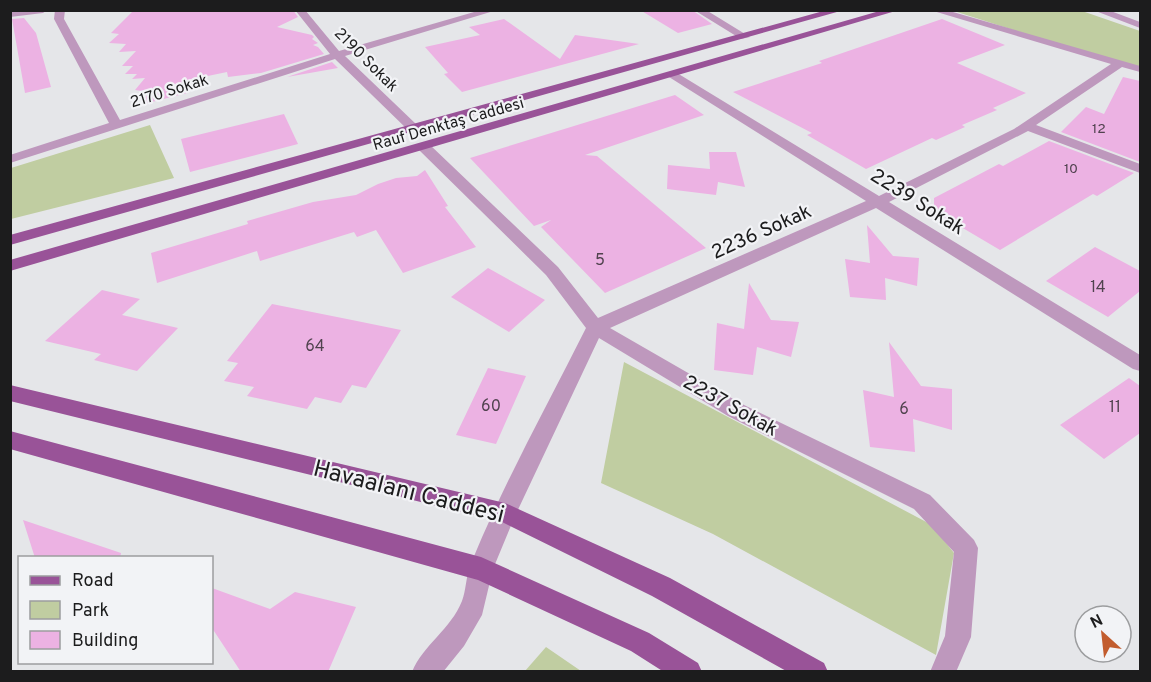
<svg xmlns="http://www.w3.org/2000/svg" width="1151" height="682" viewBox="0 0 1151 682" font-family="Overpass,sans-serif">
	<rect width="100%" height="100%" fill="#e5e6e9"/>
	<!-- green -->
	<path fill="#c0cda1" d="M954,11H1082L1140,31V68L1111,61Z
		M150,125L174,178L11,219V168Z
		M624,362L932,525L954,553L936,655L713,534L601,483Z
		M546,647L581,671H525Z"/>
	<!-- building -->
	<path fill="#ecb2e3" d="M150,10H293L298,17L277,27L312,35L314,37L312,39L318,43L313,45L318,47L324,54L261,73L228,77L227,72L198,78L187,93L140,105L149,92L135,90L145,78L132,79L137,74H125L133,66H122L136,51L119,52L126,44L109,43L119,34L111,33L132,12H151Z
		M640,10H692L712,24L678,33Z
		M24,18L36,33L51,87L25,93L12,19Z
		M504,19L560,59L575,35L639,44L462,92L444,74L448,73L425,47L480,35L469,27Z
		M942,19L1005,45L957,63L1026,93L993,108L997,110L962,125L965,127L936,140L932,138L866,169L807,135L812,133L733,92L822,63L819,61Z
		M332,62L338,68L287,77Z
		M1123,77L1140,81V162L1061,132L1086,107L1104,114Z
		M675,95L704,115L585,155L597,156L706,248L605,293L541,227L551,220L534,226L470,158Z
		M284,114L298,144L190,172L181,139Z
		M1049,141L1134,173L1097,196L1093,194L1000,250L934,211V198L999,164L1003,166Z
		M709,152H736L745,187L718,182L716,195L667,189L668,165L710,169Z
		M425,170L448,206L445,207L476,247L403,273L376,230L357,237L354,232L260,261L257,251L157,283L151,253L248,224L247,221L313,202L356,195L378,184L396,178L417,176Z
		M867,225L893,256L919,258L917,286L885,278L886,300L850,297L845,259L870,263Z
		M1095,247L1140,271V291L1108,317L1046,281Z
		M488,268L545,300L509,332L451,297Z
		M749,283L771,320L799,322L791,357L757,347L753,375L714,370L717,323L744,329Z
		M102,290L140,299L122,315L178,328L137,371L94,360L101,354L45,341Z
		M272,304L352,320L401,330L366,388L352,385L341,403L315,397L307,409L247,396L254,387L224,381L238,363L227,361Z
		M889,342L921,386L952,389V430L913,419L915,452L870,447L863,390L894,397Z
		M488,368L526,376L496,444L456,435Z
		M1129,378L1140,386V433L1104,459L1060,425Z
		M23,520L121,553L120,558H35Z
		M212,588L270,609L295,592L356,607L328,672H241L212,628Z"/>
	<g fill="none" stroke-linecap="round" stroke-linejoin="round">
		<!-- street -->
		<path fill="#be98bd" fill-rule="evenodd" d="M47,10L43,13L10,17V11Z
			M55,10H65L64,19L120,120L330,54L295,10H305L339,51L481,10H497L345,56L417,125L419,128L417,131H409L335,59L10,163V155L109,123L54,19Z
			M694,10H706L750,37L741,39Z
			M930,10H946L1140,66V72L1122,67L1036,125L1140,164V173L1028,131L889,202L1140,355V371L1133,369L876,208L610,328L742,404L930,495L974,540L978,548L971,637L956,672H930L945,636L954,552L914,509L728,416L599,338L515,516L493,569L482,615L464,646L443,672H412C423,645 451,629 462,601C466,590 466,577 470,566C503,484 547,406 586,328L546,275L419,150L417,147L419,144H429L558,267L598,318L866,201L669,77V73H677L879,196L1014,129L1111,64Z
			M1093,10H1108L1140,22V28Z"/>
		<!-- primary -->
		<path fill="#995398" fill-rule="evenodd" d="M827,10H844L10,245V235Z
			M883,10H899L10,271V260Z
			M10,385L505,503L670,578L824,663L828,672H788L652,596L502,522L10,401Z
			M10,431L481,557L649,633L698,663L702,672H664L631,651L478,580L10,449Z"/>
	</g>
	<g text-anchor="middle" stroke-width="4.5" stroke-linejoin="round" paint-order="stroke">
		<!-- far-number labels -->
		<g font-size="14" fill="#50424e">
			<text x="1099" y="133">12</text>
			<text x="1071" y="173">10</text>
		</g>
		<!-- far-street labels -->
		<g font-size="16" fill="#1c1c1d" stroke="#f2f3f6">
			<text transform="translate(367 59) rotate(45)" y="6">2190 Sokak</text>
			<text transform="translate(169 90) rotate(-17)" y="6">2170 Sokak</text>
			<text transform="translate(448 123) rotate(-16)" y="6">Rauf Denktaş Caddesi</text>
		</g>
		<!-- number labels -->
		<g font-size="16" fill="#50424e">
			<text x="600" y="265">5</text>
			<text x="1098" y="292">14</text>
			<text x="315" y="351">64</text>
			<text x="491" y="411">60</text>
			<text x="1115" y="412">11</text>
			<text x="904" y="414">6</text>
		</g>
		<!-- street labels -->
		<g font-size="20" fill="#1c1c1d" stroke="#f2f3f6">
			<text transform="translate(918 201) rotate(32)" y="7">2239 Sokak</text>
			<text transform="translate(761 231) rotate(-24)" y="7">2236 Sokak</text>
			<text transform="translate(731 405) rotate(29)" y="7">2237 Sokak</text>
		</g>
		<!-- near-street labels -->
		<g font-size="24" fill="#1c1c1d" stroke="#f2f3f6">
			<text transform="translate(409 491) rotate(14)" y="8">Havaalanı Caddesi</text>
		</g>
	</g>
	<!-- border -->
	<rect width="1151" height="682" fill="none" stroke="#1c1c1d" stroke-width="24"/>
	<!-- legend -->
	<rect x="18" y="556" width="195" height="108" fill="#f2f3f6" stroke="#9c9d9f" stroke-width="1.5"/>
	<rect x="30" y="576" width="30" height="9" fill="#995398" stroke="#9c9d9f" stroke-width="1.5"/>
	<text x="72" y="586" font-size="18" fill="#1c1c1d">Road</text>
	<rect x="30" y="601" width="30" height="18" fill="#c0cda1" stroke="#9c9d9f" stroke-width="1.5"/>
	<text x="72" y="616" font-size="18" fill="#1c1c1d">Park</text>
	<rect x="30" y="631" width="30" height="18" fill="#ecb2e3" stroke="#9c9d9f" stroke-width="1.5"/>
	<text x="72" y="646" font-size="18" fill="#1c1c1d">Building</text>
	<!-- north arrow -->
	<g transform="translate(1103 634) rotate(333)"><circle r="28" fill="#f2f3f6" stroke="#9c9d9f" stroke-width="1.5"/>
	<path d="M0-4.5L10 22L0 15L-10 22Z" fill="#c25c2e"/>
	<text y="-9" font-size="16" font-weight="bold" text-anchor="middle" fill="#1c1c1d">N</text>
	</g>
</svg>
